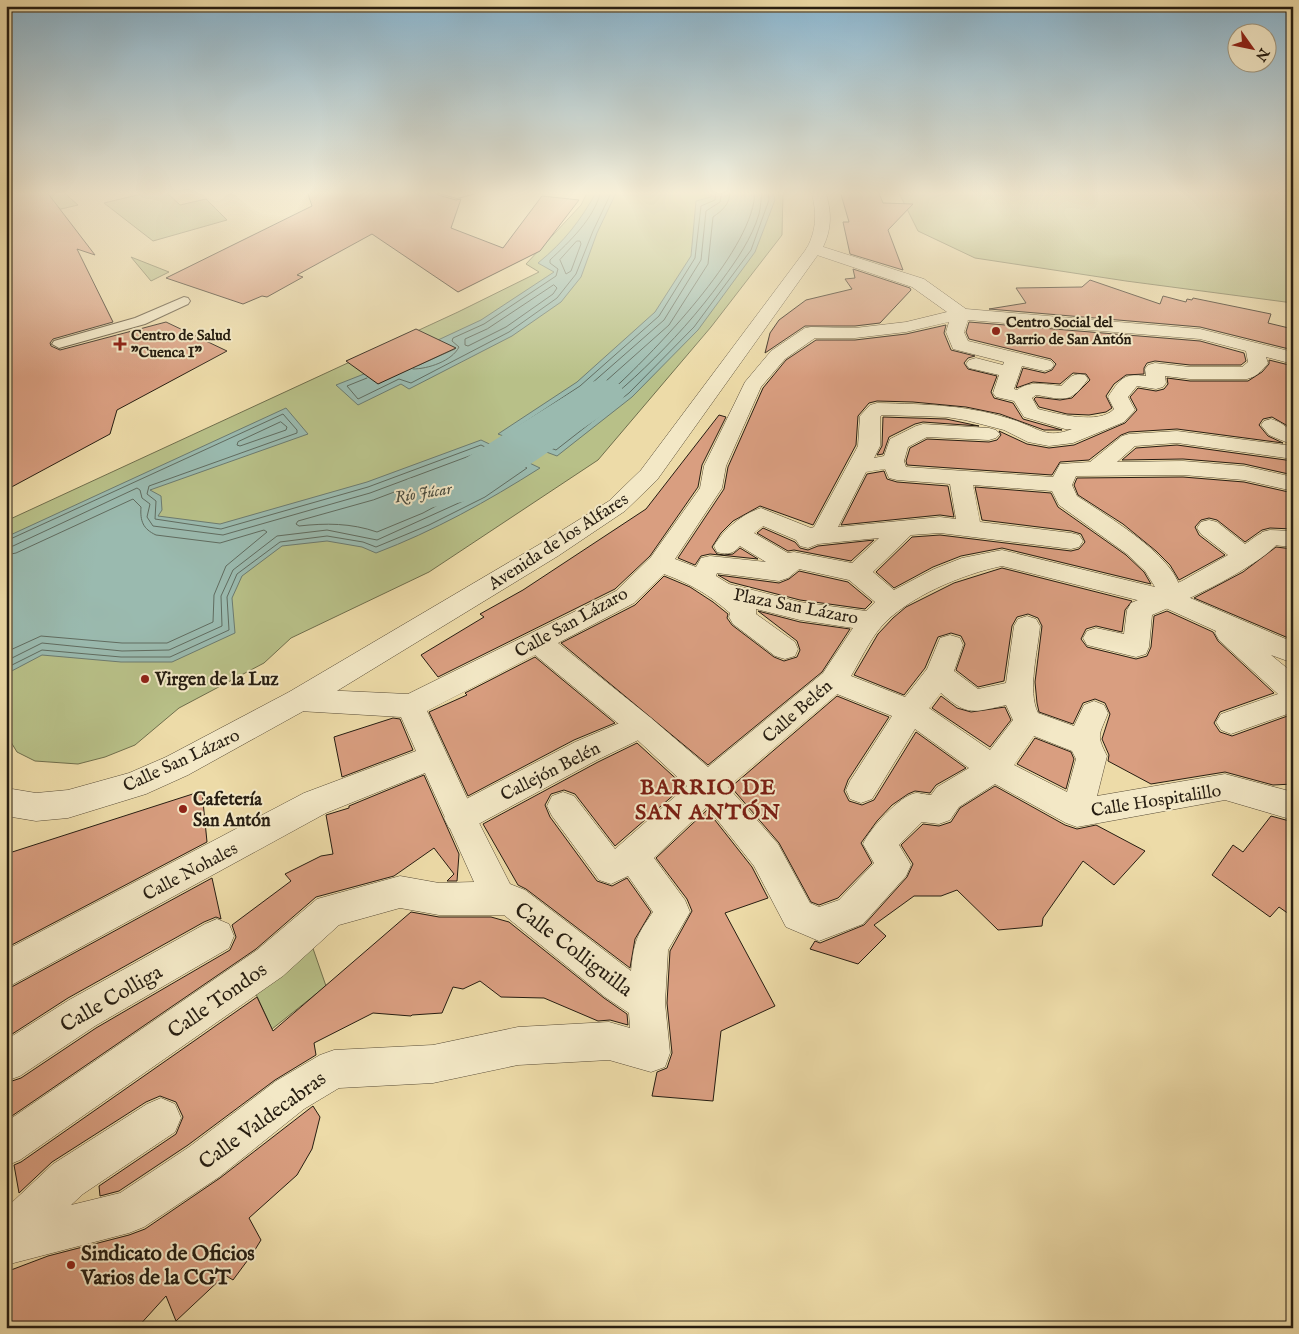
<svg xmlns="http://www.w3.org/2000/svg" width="1299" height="1334" viewBox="0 0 1299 1334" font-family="'IM FELL English',serif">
	<rect width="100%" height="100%" fill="#eddba8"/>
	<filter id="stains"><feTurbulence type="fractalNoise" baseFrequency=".004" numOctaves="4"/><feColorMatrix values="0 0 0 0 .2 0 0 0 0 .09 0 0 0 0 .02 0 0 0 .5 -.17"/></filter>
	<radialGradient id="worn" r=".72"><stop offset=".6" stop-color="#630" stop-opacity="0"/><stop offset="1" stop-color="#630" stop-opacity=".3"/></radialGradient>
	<!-- green -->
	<path fill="#b8c088" stroke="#6f6e4c" d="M29,191H62L78,205L6,222L47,209Z
		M154,191H175L167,193L180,205L206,199L227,220L153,241L104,203Z
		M588,191H783L782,235L711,327L598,460L429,572L291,638L264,663L179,708L135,745L105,757L78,764L35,761L17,752L6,734V521L458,312L539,272L526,264L581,205Z
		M898,191H1293V303L1126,281L975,258L918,231Z
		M131,257L169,272L151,281Z
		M309,937L326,986L272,1029L250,981Z"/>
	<!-- water -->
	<path fill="#9abaaf" stroke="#6c7b70" d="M597,191H617L597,233L581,277L561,302L512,336L409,389L401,384L358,405L336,385L364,374L407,363L419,365L455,349L438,340L481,320L554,272L538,263C565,241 580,221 597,191Z
		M711,191H773L775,200L755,252L698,330L632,397L557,456L498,434L577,382L655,312L691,256L696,201L711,197Z
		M286,408L308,434L150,490L161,496L162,510L158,516L220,524L367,482L481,440L540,468C488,501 434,531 376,553L362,547L327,541L282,546L242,576L232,598L235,633L172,662H121L42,655L6,674V537Z"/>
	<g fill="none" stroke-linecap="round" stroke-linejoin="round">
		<!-- shore -->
		<path stroke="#606c60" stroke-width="1" d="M716,191L715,200L701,206L695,258L659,316L580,386L513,430V434L556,450L629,393L694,327L751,250L769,200L768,191
			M722,191L720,202L706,211L701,260L664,320L583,391L527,429L526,433L556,443C620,393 673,347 722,280C736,261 752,238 759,214C761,206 761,198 762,191
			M730,191C730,204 723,210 713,217L708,264L669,325L588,397L543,427V431L555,434C577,417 601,401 621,382C661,344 755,247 755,191
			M577,241H580L581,244L571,271L566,274L560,260Z
			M554,285L557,288L553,294L506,327L468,346L465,345V339L487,329Z
			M413,369C428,369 452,361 459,347L452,341L453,338L484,324L556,276L558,269L550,263V260C570,241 594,219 601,191
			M367,378L347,386L358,399L399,379L411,383L509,332L557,298L576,274L593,231L612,191
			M281,422L287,427L286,430L240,446L237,445L238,442Z
			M480,460L498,468L499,472L423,513L377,532C351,523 326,523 299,526L296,524L298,521L373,500Z
			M6,541L283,414L297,430V433L149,486L147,494L156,501L155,519L221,529L368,487L481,445L527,468L485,497L429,525L376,547L363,542L327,536L280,542L237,574L227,597L229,630L170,657H121L42,650L6,668
			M6,547L13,546L137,488L140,490L142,498L150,504L147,517L153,526L223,535L370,493L480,452L514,469L506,477L472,497L377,540L327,530L277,536L233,570L221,596L222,626L169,650L122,651L42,643L6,661
			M6,555L16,553L133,499L141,507C140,521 143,529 156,535L220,543L264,530L267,532L226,566L214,595L213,622L167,643H122L41,636L6,652"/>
		<!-- river -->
		<path fill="#9abaaf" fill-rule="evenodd" d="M602,379L619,384L626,394L619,404L479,499L428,508L408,503L400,491L408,479L445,471L585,384Z"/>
	</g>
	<!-- building -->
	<path fill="#d99e80" stroke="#261d11" d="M6,191H46L95,255L77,249L113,322L53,339L50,343L51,346L60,350L166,322L227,351L117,410L110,434L6,490Z
		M307,191H436L438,195L456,200L461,199L451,228L503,248L542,196L579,200L540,251L458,292L372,234L297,275L303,277L267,297L262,296L243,304L166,278L312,206Z
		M840,191H878L883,203L913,204L888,230L903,270L850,254L843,222H849Z
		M853,269L910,288L911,290L880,323L855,326H805L765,353L770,333L779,320L806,300L852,289L845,279L855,278Z
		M1090,280L1160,304L1163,296L1186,302L1187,299L1192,300L1193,298L1271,314L1268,323L1293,329V350L1200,327L989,309L1026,303L1016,288L1082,287Z
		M969,322L1200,341L1244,353L1246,361L1241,365H1190L1155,361L1147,363L1144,368V374L1126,375L1114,384L1106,396L1112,408L1106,412L1089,415L1067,414L1039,407L1034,399L1036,397L1060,400L1072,398L1090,380L1086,374L1073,373L1060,384L1033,382L1016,388L1023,368L1045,373L1052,370L1056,364L1051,359L969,339L966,332Z
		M946,325L944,333L951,350L975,356L968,358L964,363L968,369L997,376L991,392L994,398L1013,403L1023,419L1062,430H1044L1000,414L966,407L913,402L877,401L869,403L858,416L856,445L813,525L760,506L733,521L721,533L712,547L717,554L724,555L733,554L740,548L758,559L710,554L701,556L695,565L678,558L724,489L728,467L763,388L786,360L816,340H855L906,334Z
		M416,329L456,348L378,384L346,361Z
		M1269,360L1293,366V429L1272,417L1263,419L1259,425L1268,436L1283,443L1177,429L1129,432L1121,435L1089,460L1060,462L1052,475L907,465L906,461L910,448L927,439L989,442L997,440L1001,435L999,431L1027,444L1049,448L1074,445L1125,423L1137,410L1130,397L1138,388L1156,391L1164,389L1168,384L1167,378L1190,381H1248L1262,372L1269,364Z
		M719,415L726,417L702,465L698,487L650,556L615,589L438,677L421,655L484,617L480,614L523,590L646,509Z
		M883,417L946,419L979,426L923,422L915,424L889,437L883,454L877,455L882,446Z
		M1177,445L1293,461V475L1244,464L1183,459L1122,460L1136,448Z
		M884,471L887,479L897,482L948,486L954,517L940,515L841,525L867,474Z
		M1183,477L1244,482L1293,493V529L1270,528L1262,530L1245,542L1217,520L1209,518L1201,520L1195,527L1199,535L1225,555L1179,580L1170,565L1156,551L1123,524L1078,495L1074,485L1077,478Z
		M975,487L1051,493L1058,507L1126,555L1144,572L1151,584L1002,548L961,556L933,567L894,588L876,572L912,537L940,535L1071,551L1079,549L1085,542L1081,534L1071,531L982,520Z
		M763,528L795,542L800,548L808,550L818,546L874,540L851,561L794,550L788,551L757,533Z
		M1276,547L1293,549V640L1194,598L1243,572Z
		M1002,568L1132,601L1125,610L1122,632L1096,626L1086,629L1081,639L1087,647L1136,659L1147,656L1151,647L1154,616L1167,611L1213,632L1218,641L1274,693L1220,712L1214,723L1220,732L1232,736L1293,714V784L1273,785L1225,772L1151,784L1108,761L1109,755L1102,739L1110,714L1105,703L1095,699L1083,703L1073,724L1039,712L1037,703L1035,682L1042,626L1038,618L1028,614L1017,617L1012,626L1004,681L978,687L956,670L965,644L961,636L951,633L938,637L925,668L904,695L854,675L878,634L893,618L906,607L954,583Z
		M799,571L848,582L872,602L865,609L800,600L730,582L718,575L779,583L789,579Z
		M664,576L690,587L713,602L728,614L727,618L732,625L774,657L784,661L797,657L800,650L797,641L758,611L800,622L850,629L822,672L708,765L561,643L635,605Z
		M535,657L615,723L574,740L468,796L429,712L467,695L465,693Z
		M837,696L889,717L848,780L844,791L849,801L862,805L874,800L916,732L966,768L936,785L930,793L915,791L908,794L892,805L877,821L861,843L872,863L838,898L819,905L811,902L779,843L731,787Z
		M941,696L957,708L971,712L1005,707L1011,720L990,747L932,708Z
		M393,718L400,719L413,750L342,777L334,737Z
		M1035,738L1071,752L1074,759L1066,789L1017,764Z
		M637,743L684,786L615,846L575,794L564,790L551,794L545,805L550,817L597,881L612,886L627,878L651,912L635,939L630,968L526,889L518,885L483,824L598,762Z
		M424,775L459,854L457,881H447L454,874L434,848L394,876L316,897L256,949L6,1120V1083L21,1078L96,1028L230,950L236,937L232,925L291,881L285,874L321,856L333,854L326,815L349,808V806Z
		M995,786L1065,825L1077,829L1096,825L1145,851L1114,885L1083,861L1043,918L1042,926L998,930L957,890L941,896H914L874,925L886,936L858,964L810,949L815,941L820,943L864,925L907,877L913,864L901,845L923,824L939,826L951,822L960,808Z
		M202,791L207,842L6,948V854Z
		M707,810L752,867L768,898L725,913L775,1006L721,1031L713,1101L652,1096L657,1072L667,1068L672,1053L667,1003L670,951L692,911L687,899L656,858Z
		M1271,816L1293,822V917L1279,907L1270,917L1212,875L1233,845L1243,852Z
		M212,878L221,919L216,917L204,922L68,998L6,1038V990Z
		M411,912L439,917H491L509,922L604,998L627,1014L628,1025L610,1020L598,1021L544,998L501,997L480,981L463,989L453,987L442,1013L412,1015L411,1016L373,1013L314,1043L316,1055L275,1080L188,1145L119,1191L100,1196L99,1186L176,1134L183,1117L176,1102L160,1096L146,1102L52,1162L19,1193L14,1165L21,1162L257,997L273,1031Z
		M313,1106L320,1117L312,1149L297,1175L249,1218L261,1240L253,1253L233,1280L225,1275L176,1321L166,1296L137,1328H6V1299L11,1270L48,1256L129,1235L145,1229L220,1178Z"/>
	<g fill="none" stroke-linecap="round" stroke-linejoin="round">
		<defs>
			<path id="service" d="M438,191H477L476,193L457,198L439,193Z
				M184,297L188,298L190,301L188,304L145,324L59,348L52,344L54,341L135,318Z"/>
			<path id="pedestrian" d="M1209,520L1217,522L1245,544C1257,536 1264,528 1278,532L1282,538C1266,564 1183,602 1152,615L1149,647L1146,654L1136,657L1087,645L1083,638L1087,631L1096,628L1124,634L1127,610L1131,603L1182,581L1228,555L1201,534L1197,528L1201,522Z
				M641,714L651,718L656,726L651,734L597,760L471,828L460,832L449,828L444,818L449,808L575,742Z
				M217,919L229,924L234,936L229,948L95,1026L20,1076L6,1081V1040L69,1000L205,924Z"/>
			<path id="minor" d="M814,244L924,279L966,309L1200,329L1293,352V364L1266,357L1268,363C1262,371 1256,377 1247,379H1190L1165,376L1166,383L1163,387L1156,389L1137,386L1128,397L1135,410L1124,422L1073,443L1049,446L1028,442L1004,430L965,420L946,417L882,415L880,417V446L874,458L884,456L890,439L916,426L923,424L989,428L996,430L1000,434L996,438L989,440L927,437L908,447L904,461L906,467L1053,477L1060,464L1090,462L1122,436L1129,434L1177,431L1293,446V459L1177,443L1135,446L1117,462L1183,461L1244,466L1293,477V491L1244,480L1183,475L1076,476L1072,485L1077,496C1105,515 1180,558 1181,594L1293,642V663L1271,655L1293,673V712L1231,734L1221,730L1216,722L1221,714L1278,694L1219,640L1215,633L1216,631L1161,606L1002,566C963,574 907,597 881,627C869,641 860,661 851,676L905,697L927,669L940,638L950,635L960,638L963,645L954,671L978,689L1006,683L1014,626L1018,619L1027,616L1036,619L1040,626C1038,650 1027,691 1038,713L1074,726L1084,705L1094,701L1104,705L1108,713C1099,736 1096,734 1107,756L1097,796L1225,774L1293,792V820L1225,800L1077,827L1066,823L995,784L959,807L950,820L939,824L922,822L899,845L911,865L906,876L863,924L819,941L786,927L754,866L707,807L654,858L685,900L690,912L668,950L665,1003L670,1053L665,1067L651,1072L609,1060L518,1065L433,1083L339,1088L304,1109L219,1177L144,1227L129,1233L6,1265V1208L53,1164L147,1104L161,1098L175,1104L181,1118L175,1132L83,1194L71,1205L120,1193L189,1147L276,1081L320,1055L334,1050L433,1045L518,1027L609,1022L630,1028L629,1013L605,997L504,915H439L400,908L339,925L283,976L20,1160L6,1166V1122L257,950L317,899L400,876L439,883L474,882L425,773L326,813L6,988V950L304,793L416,751L401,717L299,711L289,708L285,700L289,692L299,689L408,694L616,591L651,557L700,488L704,466L745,382L771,351L805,328L811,327L855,328L906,322L947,312L912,287L808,252L806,249L808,246ZM968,320L1200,339L1246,351L1248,362L1242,367H1190L1155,363L1148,365L1145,369L1146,376C1123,373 1120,379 1108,397L1114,409C1099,425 1058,414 1038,409L1032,398L1036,395C1064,399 1070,405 1088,379L1085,375C1073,372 1069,378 1061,386C1045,385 1031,380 1017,390L1014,389L1022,366L1044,371L1051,369L1054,365L1051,361L968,341L964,332ZM949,322L946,332L953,349L1004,362L1003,365L976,358L969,360L966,364L969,368L999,375L993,393L996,397L1014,401L1024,417L1065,429H1072C1047,439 1039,429 1017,421C971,405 926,404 877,403L870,405L860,416L858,446L814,527L811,528L761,508C742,514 724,529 714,546L717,552C728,555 733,554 740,546L766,562L710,556L701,558L696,567L675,559L722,488L726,466L761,387L785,359L815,338H855L906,332ZM885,469L889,478L897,480L950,484L956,519L940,517L838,527L866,472ZM973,485L1052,491L1059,505L1127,554L1145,571L1155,587L1002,550L962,558L934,569L894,590L873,572L911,535L940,533L1071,549L1079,547L1083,541L1079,535L1071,533L980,522ZM763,526L796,540L800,546L808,548L818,544L879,538L852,563L794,552L788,553L754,533ZM799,569L849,580L875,602L866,611L800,602L729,584L716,576L717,573L779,581L788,578ZM664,574C691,584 708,594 730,613L729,617L733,624L775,656L785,659L795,656L798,649L795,642L756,614V609L800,620L853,628L823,673L708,767L651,718L558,643L634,603ZM535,655L631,734L687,786L615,849L574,796L563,792L552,796L547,806L552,816L599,880L611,884L628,876L653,912C636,936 634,942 631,971L525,890L510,884L473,811L427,711ZM941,693C968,717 974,712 1006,705L1013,720L990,750L929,708ZM837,694L892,716L850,781L846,790L850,799L861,803L872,799L915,729L969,768L937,787L931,795C927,795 920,793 916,793C900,795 869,830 863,844L874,863L839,900L819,907L810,903L778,844L728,787ZM1034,736L1072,751L1076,759L1067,792L1014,765Z
				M1271,419C1280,421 1285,427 1293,431V445L1269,435L1261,425L1264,421Z
				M1270,530L1293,531V547L1262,544L1258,538L1262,532Z"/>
			<path id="tertiary" d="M811,191H825C832,211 832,230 822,249L657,480L625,511L558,556L309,708L188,775L146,794L68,818L36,821L6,816V788L36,793L68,790L129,773L166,757L289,692L540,544L609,501L641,470L807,248C817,229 817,211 811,191Z"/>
		</defs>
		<!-- service casing -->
		<use href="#service" stroke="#584c37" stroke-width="2"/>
		<!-- pedestrian casing -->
		<use href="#pedestrian" stroke="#584c37" stroke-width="1"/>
		<!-- minor casing -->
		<use href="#minor" stroke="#584c37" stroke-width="1"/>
		<!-- tertiary casing -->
		<use href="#tertiary" stroke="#584c37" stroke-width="1"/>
		<!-- service -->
		<use href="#service" fill="#f3e8c6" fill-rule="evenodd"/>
		<!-- pedestrian -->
		<use href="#pedestrian" fill="#f3e8c6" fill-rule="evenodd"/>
		<!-- minor -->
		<use href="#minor" fill="#f3e8c6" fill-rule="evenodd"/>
		<!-- tertiary -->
		<use href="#tertiary" fill="#f3e8c6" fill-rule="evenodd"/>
	</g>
	<!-- sky -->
	<linearGradient id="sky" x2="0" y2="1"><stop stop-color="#89b6d1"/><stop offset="0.51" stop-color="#f7efd8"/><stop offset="1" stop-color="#f7efd8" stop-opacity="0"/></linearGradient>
	<rect width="1299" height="378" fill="url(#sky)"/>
	<!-- markers -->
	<g fill="#8f2418" stroke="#f3e8c6" stroke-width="2">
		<circle cx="996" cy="331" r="5"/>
		<path d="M117.5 336.5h5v5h5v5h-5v5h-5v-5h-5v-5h5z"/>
		<circle cx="145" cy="679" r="5"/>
		<circle cx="183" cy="809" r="5"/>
		<circle cx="71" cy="1265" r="5"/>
	</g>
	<g text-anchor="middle" stroke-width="4" stroke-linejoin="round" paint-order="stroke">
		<!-- far-poi labels -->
		<g font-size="15" font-weight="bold" fill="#261d11" stroke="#f3e8c6" text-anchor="start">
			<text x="1006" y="327">Centro Social del<tspan x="1006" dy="17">Barrio de San Antón</tspan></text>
			<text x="131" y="340">Centro de Salud<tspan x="131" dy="17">"Cuenca I"</tspan></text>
		</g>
		<!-- far-water labels -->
		<g font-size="16" font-style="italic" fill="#494c40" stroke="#f3e8c6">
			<text transform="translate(423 492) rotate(-9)" y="6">Río Júcar</text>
		</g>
		<!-- street labels -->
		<g font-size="18" fill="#261d11" stroke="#f3e8c6">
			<text transform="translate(558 541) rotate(-33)" y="6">Avenida de los Alfares</text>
			<text transform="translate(796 606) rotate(11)" y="6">Plaza San Lázaro</text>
			<text transform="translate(571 622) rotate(-29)" y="6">Calle San Lázaro</text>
			<text transform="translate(797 711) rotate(-41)" y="6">Calle Belén</text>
			<text transform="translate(181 760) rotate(-25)" y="6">Calle San Lázaro</text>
			<text transform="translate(550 771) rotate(-27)" y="6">Callejón Belén</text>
			<text transform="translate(1156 800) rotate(-9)" y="6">Calle Hospitalillo</text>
			<text transform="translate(190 871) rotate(-28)" y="6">Calle Nohales</text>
		</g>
		<!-- poi labels -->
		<g font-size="18" font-weight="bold" fill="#261d11" stroke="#f3e8c6" text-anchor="start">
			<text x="155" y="685">Virgen de la Luz</text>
			<text x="193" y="805">Cafetería<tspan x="193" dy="21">San Antón</tspan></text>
		</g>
		<!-- near-street labels -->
		<g font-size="21" fill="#261d11" stroke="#f3e8c6">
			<text transform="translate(574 949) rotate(37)" y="7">Calle Colliguilla</text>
			<text transform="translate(111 998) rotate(-30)" y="7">Calle Colliga</text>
			<text transform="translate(217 1000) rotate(-35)" y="7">Calle Tondos</text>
			<text transform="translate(262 1120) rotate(-36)" y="7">Calle Valdecabras</text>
		</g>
		<!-- near-poi labels -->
		<g font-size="21" font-weight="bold" fill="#261d11" stroke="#f3e8c6" text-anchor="start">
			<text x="81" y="1260">Sindicato de Oficios<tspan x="81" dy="24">Varios de la CGT</tspan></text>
		</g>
		<!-- district labels -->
		<g font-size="22" font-weight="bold" letter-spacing="1" fill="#7a1f14" stroke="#f3e8c6">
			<text x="708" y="794">BARRIO DE<tspan x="708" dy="25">SAN ANTÓN</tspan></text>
		</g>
	</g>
	<!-- margin -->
	<rect width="1299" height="1334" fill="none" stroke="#eddba8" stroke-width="25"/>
	<rect x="8" y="8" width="1284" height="1319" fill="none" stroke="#261d11" stroke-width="2.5"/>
	<rect x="12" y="12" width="1274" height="1309" fill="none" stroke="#261d11"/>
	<!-- north arrow -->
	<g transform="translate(1252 48) rotate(123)"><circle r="24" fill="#f3e8c6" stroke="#a1977e"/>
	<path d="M0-4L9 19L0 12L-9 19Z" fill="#8f2418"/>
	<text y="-8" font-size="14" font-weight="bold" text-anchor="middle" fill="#261d11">N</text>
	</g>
	<rect width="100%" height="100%" filter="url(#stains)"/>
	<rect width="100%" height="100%" fill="url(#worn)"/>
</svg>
